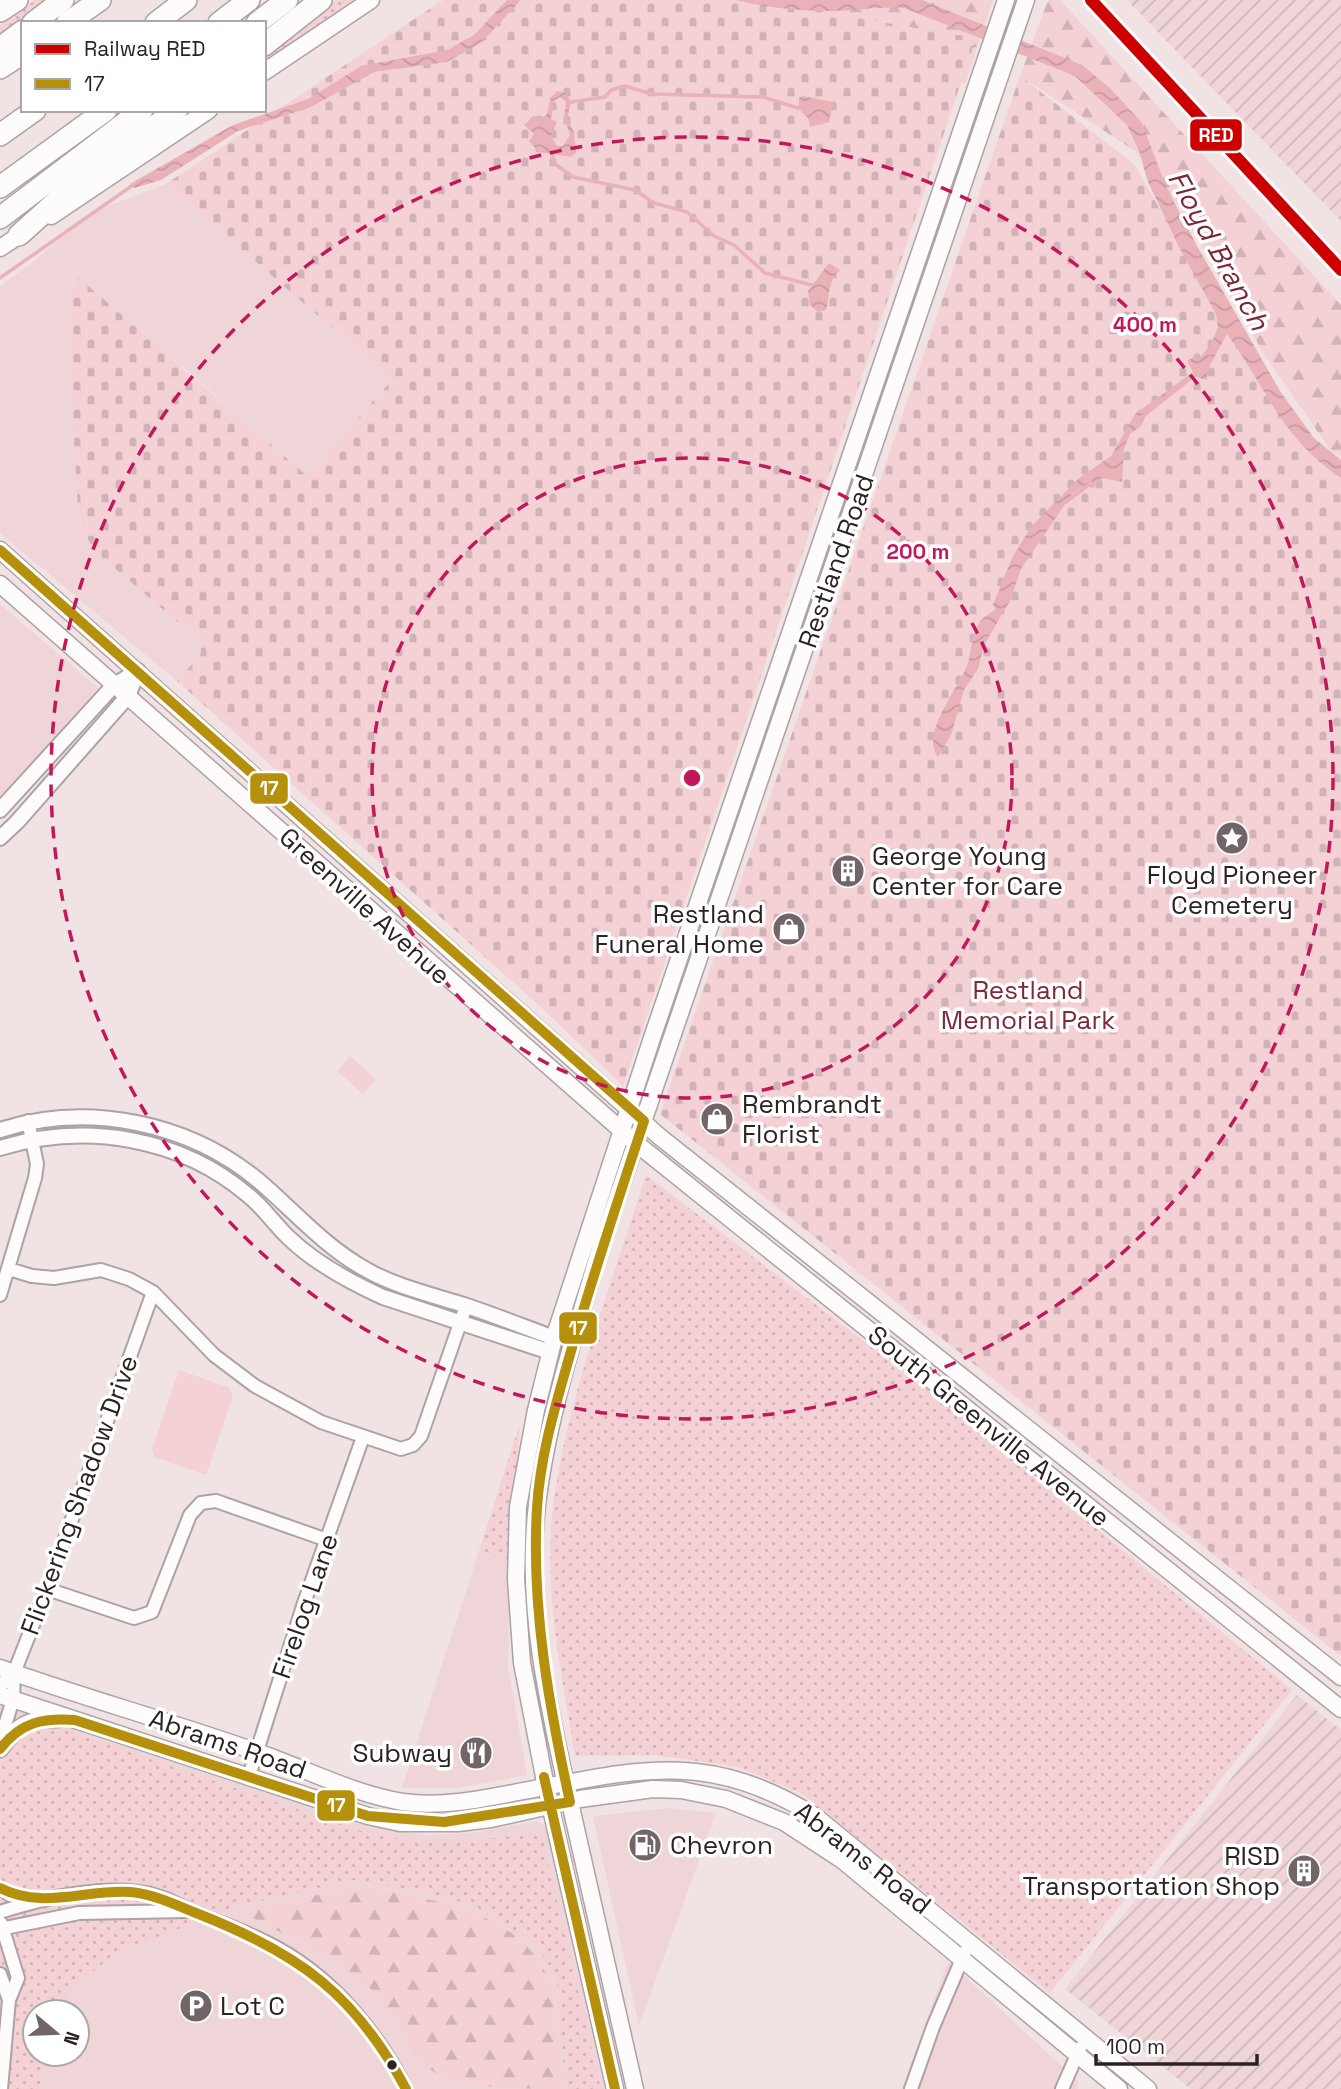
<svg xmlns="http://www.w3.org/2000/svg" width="1341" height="2089" viewBox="0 0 1341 2089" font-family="'Space Grotesk',sans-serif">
	<defs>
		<pattern id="industrial-furrows" width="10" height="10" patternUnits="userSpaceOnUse" patternTransform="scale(1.75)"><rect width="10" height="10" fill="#efd5d8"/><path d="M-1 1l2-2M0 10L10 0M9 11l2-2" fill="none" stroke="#cdb7b9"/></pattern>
		<pattern id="grass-dots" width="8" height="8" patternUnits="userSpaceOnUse" patternTransform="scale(1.75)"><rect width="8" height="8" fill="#f4d1d5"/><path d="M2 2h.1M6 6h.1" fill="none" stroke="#d1b3b7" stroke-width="1.8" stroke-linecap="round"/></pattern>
		<pattern id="forest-firs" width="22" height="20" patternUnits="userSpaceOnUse" patternTransform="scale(1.75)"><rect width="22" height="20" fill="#f4d1d5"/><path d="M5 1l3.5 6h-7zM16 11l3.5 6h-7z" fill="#d1b3b7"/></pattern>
		<pattern id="cemetery-stones" width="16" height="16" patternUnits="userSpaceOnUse" patternTransform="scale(1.75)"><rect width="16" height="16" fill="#f4d1d5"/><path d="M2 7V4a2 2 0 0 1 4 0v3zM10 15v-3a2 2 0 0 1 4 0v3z" fill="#d1b3b7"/></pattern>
		<pattern id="water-waves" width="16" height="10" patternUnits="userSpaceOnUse" patternTransform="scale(1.75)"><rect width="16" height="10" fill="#e9b2b9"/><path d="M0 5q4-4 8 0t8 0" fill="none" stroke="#c8999f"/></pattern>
	</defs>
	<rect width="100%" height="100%" fill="#f1e2e4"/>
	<!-- built -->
	<path fill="#efd5d8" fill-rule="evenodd" d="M166,184L392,380L307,477L185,368L73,286L67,315L80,522L98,554L200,641L201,654L177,681L0,533V286L36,260L68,230L100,209Z
		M0,604L98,688L0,797Z
		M479,1551L510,1563L508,1667L527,1775L457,1788H402Z
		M0,1703L363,1824L424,1835L472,1833L537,1821L546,1827L556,1854L607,2089H0ZM35,2012H77V2054H35Z
		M668,1808L716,1813L639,2026L593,1816Z
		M948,1961L1079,2082L1077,2089H902Z"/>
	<!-- industrial -->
	<path fill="url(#industrial-furrows)" d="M1127,0H1341V221Z
		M1297,1695L1341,1730V2089H1191L1065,1989Z"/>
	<!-- grass -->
	<path fill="url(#grass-dots)" d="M35,0H76L52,23H23L0,68V25Z
		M335,0H356L264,63V55Z
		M646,1175L943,1402L1292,1690L1050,1993L801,1793L738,1767L654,1755L575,1756C562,1674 543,1591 553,1507C568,1394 612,1283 646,1175Z
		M520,1423L510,1563L479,1551Z
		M0,1708L367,1833C432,1847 477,1841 541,1832L601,2089H566L557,1981L536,1943L476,1907L427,1892L353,1880L238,1906L118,1952L70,1989L59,2012H35V2054H44L40,2089H0Z"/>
	<!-- forest -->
	<path fill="url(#forest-firs)" d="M657,0H993L965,84L936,70Z
		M1048,0H1060L1341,305V456L1331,451L1264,354L1175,200L1135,151L1020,76Z
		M354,1887C421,1897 517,1907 548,1978C557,1999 560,2062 563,2089C526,2089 461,2089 432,2071C406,2050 396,2012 371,1989C334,1956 284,1935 241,1912Z"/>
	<!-- cemetery -->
	<path fill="url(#cemetery-stones)" d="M443,0H749L976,38L623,1086L543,1009L177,681L201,654L200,641L98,554L84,534L78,510L67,315L70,295L78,277L307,476L392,380L166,184Z
		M1020,76L1134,164L1275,409L1341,474V1656L660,1114Z"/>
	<!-- park -->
	<path fill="#f4d1d5" d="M350,1056L376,1079L363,1094L337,1071Z
		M179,1370L230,1388L233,1396L206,1475L154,1457L152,1449Z"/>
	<!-- water -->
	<path fill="url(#water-waves)" fill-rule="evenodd" d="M507,0H521L482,42L447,62L374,72L311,107L238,131L161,180L134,188L130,184L233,125L308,99L361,66L447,50L474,35Z
		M736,0H922L1082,65L1110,88L1142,123L1165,184L1196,244L1280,391L1314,438L1341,460V478C1280,437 1267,388 1227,334L1208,369L1207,380L1193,376L1149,409L1141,426L1130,434L1124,449L1122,482L1102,478L1093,488L1084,486L1072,494L1021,569L1010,601L984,645L978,669L964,690L951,735L938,757C919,734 960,687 968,663C972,649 971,635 980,622C984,616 991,613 996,609L993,605L1012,558L1031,527L1078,479L1111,456L1135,414L1193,372L1187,361L1196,356L1199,359L1211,344L1218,327L1216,314L1181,251L1148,182L1139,151L1127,125L1075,76L904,8C880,6 857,11 833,11C800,11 768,8 736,0Z
		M557,91L566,93L571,102L567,118L574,132L576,153L571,157L539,152L529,141L534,134L524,125L533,116L542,118L547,114L551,97ZM560,97L566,102L564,118L570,135L563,146H557L551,137L557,122L551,119L554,101Z
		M803,96L833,102L829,122L810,127L808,118L799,109V98Z
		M829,263L840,270C828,279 830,296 826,310L818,312L810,305L808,291Z"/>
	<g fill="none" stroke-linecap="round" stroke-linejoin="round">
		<!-- stream -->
		<path stroke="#e9b2b9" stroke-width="3.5" d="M571,102L605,97L611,90L625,86L652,94L763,97L798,108
			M552,153L555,164L573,177L635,190L654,203L687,212L714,236L734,245L765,273L812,285
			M0,278L133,185
			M1142,417L1196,374
			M1066,502L1091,483"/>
		<defs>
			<path id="minor" d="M9,1269L32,1276L54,1278L101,1270L129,1279L153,1292L214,1355L255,1386L321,1422L401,1449L413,1445L421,1436L466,1306
				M0,1295L35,1178L37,1164L28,1121
				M47,1589L134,1618L152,1612L190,1515L201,1503L216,1501L327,1540
				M0,1686L14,1673
				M0,1742L13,1699L14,1673L47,1589L153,1292
				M249,1776L304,1603L363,1437
				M0,1888L10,1895L35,1899
				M0,1912C43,1898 112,1882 157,1896C169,1899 180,1906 191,1911C221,1923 251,1933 279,1949C333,1979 379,2034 406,2089
				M1,1923L18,1978L9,2000L1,2089
				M0,1929L79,1913L187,1911
				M0,1974L9,2000
				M911,2089L933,2027L965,1952
				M1062,2089L1080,2048"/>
			<path id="tertiary" d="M0,810L114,685L138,671
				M0,838L17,822L128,696L138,671
				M0,1130C88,1102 188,1122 259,1181C294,1211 324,1246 365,1269C394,1286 432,1295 464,1305C494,1315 524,1327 554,1338
				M0,1148C86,1122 180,1137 249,1196C264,1208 275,1225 289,1238C316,1264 350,1282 383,1297L550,1352"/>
			<path id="secondary" d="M264,72L371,0
				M51,216L209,110
				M0,248L29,229
				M0,550L660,1137L1341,1677
				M0,584L637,1144L1341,1709
				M0,1668C85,1698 172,1722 257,1752C304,1768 353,1794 403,1802C440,1807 477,1800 513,1793C633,1771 703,1747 815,1816L1148,2089
				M0,1695L368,1816L400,1823H458L491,1819L580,1799L653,1789L681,1790L726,1799L784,1822L842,1860L1119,2089
				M0,1749C17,1726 28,1718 58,1719
				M615,2089L546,1787L522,1663L516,1579L518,1507L536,1410L554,1338L652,1038L1006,0
				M635,2089C614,1999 594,1909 574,1820C551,1717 524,1611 537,1505C548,1415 577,1328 602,1242L1026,0"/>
			<path id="motorway" d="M0,11L17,0
				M33,23L63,0
				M67,23L100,0
				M156,23L186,0
				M219,23L249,0
				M257,23L287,0
				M264,45L321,0
				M0,48L23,31
				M0,68L23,53
				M0,135L35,110
				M0,187L106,110
				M0,218L142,110
				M19,235L77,183L177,110"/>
		</defs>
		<!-- minor casing -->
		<use href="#minor" stroke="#ada2a4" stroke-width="16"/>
		<!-- tertiary casing -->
		<use href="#tertiary" stroke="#ada2a4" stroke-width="18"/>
		<!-- secondary casing -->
		<use href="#secondary" stroke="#ada2a4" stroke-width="19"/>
		<!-- motorway casing -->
		<use href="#motorway" stroke="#ada2a4" stroke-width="24"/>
		<!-- minor -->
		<use href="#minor" stroke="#fdfbfb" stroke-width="12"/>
		<!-- tertiary -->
		<use href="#tertiary" stroke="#fdfbfb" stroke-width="14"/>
		<!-- secondary -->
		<use href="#secondary" stroke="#fdfbfb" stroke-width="16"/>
		<!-- motorway -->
		<use href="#motorway" stroke="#fdfbfb" stroke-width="21"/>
		<defs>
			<path id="bus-1" d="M0,550L644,1121C618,1200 592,1278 569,1358C555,1407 540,1457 537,1508C531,1607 549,1706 570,1802L444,1822L368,1816L75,1720C42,1718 21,1722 0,1749
				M544,1777L615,2089
				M0,1888C42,1910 86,1889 130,1892C155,1894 178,1906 201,1915C299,1954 355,1994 406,2089"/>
		</defs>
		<!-- bus-1 casing -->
		<use href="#bus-1" stroke="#fff" stroke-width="16"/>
		<!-- bus-1 -->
		<use href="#bus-1" stroke="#b5900c" stroke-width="10"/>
		<defs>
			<path id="rail-1" d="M1091,0L1341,270"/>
		</defs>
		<!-- rail-1 casing -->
		<use href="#rail-1" stroke="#fff" stroke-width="18"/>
		<!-- rail-1 -->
		<use href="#rail-1" stroke="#c00" stroke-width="12"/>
	</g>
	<!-- distance rings -->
	<g fill="none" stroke="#c2185b" stroke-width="3.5" stroke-dasharray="12 9">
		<circle cx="692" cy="778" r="320"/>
		<circle cx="692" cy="778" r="641"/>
	</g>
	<!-- icons -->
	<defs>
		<symbol id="sight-disc" viewBox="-11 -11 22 22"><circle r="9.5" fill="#716567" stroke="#fff"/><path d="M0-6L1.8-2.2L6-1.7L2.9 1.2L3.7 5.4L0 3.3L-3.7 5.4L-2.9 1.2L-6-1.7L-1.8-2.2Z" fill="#fff"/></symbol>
		<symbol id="building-disc" viewBox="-11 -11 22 22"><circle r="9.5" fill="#716567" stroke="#fff"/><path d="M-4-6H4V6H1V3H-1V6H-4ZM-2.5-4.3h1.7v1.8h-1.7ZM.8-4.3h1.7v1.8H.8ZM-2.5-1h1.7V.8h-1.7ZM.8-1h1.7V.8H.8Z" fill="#fff"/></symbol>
		<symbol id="shop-disc" viewBox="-11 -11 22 22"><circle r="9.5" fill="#716567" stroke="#fff"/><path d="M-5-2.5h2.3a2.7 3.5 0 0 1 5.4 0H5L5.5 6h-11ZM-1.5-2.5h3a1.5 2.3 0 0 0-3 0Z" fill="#fff"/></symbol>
		<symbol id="restaurant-disc" viewBox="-11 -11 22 22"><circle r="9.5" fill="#716567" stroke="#fff"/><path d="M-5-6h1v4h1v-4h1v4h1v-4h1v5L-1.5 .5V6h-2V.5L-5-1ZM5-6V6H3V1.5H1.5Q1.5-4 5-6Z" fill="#fff"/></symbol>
		<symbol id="fuel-disc" viewBox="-11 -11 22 22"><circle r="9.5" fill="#716567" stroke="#fff"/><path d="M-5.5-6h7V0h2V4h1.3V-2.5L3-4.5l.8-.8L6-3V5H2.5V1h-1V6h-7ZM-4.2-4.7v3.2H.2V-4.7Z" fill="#fff"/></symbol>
		<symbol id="parking-disc" viewBox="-11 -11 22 22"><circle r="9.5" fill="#716567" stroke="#fff"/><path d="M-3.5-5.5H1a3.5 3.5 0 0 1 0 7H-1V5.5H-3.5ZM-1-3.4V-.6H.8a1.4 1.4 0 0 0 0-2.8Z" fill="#fff"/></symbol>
	</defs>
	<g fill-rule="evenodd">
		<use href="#sight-disc" x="1213" y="819" width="38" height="38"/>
		<use href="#building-disc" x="829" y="852" width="38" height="38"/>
		<use href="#shop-disc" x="770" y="910" width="38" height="38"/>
		<use href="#shop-disc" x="698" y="1100" width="38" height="38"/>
		<use href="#restaurant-disc" x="457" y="1734" width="38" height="38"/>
		<use href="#fuel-disc" x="626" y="1826" width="38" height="38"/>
		<use href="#building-disc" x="1285" y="1852" width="38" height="38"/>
		<use href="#parking-disc" x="177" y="1987" width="38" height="38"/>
	</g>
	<!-- markers -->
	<circle fill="#2c2223" stroke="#fff" stroke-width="2.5" cx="392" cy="2065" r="6"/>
	<g text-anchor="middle" stroke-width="7" stroke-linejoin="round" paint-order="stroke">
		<!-- street labels -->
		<g font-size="26" fill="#2c2223" stroke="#fff">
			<text transform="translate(836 561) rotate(-71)" y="9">Restland Road</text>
			<text transform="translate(365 906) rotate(42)" y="9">Greenville Avenue</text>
			<text transform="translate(989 1426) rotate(39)" y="9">South Greenville Avenue</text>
			<text transform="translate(79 1495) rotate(-70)" y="9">Flickering Shadow Drive</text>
			<text transform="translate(305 1606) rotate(-71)" y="9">Firelog Lane</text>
			<text transform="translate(228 1744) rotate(19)" y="9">Abrams Road</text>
			<text transform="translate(863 1858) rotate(38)" y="9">Abrams Road</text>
		</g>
		<!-- poi labels -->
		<g font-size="26" fill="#2c2223" stroke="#fff" text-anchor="start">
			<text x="872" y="865">George Young<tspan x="872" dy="30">Center for Care</tspan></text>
			<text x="1232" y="884" text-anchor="middle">Floyd Pioneer<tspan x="1232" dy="30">Cemetery</tspan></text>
			<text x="764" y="923" text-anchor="end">Restland<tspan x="764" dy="30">Funeral Home</tspan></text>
			<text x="742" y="1113">Rembrandt<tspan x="742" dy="30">Florist</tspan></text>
			<text x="452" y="1762" text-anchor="end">Subway</text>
			<text x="670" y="1854">Chevron</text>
			<text x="1280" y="1865" text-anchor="end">RISD<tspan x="1280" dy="30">Transportation Shop</tspan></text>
			<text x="220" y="2015">Lot C</text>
		</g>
		<!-- park labels -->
		<g font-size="26" fill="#7d283c" stroke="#fff">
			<text x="1028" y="999">Restland<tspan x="1028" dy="30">Memorial Park</tspan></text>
		</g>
		<!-- water labels -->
		<g font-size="28" font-style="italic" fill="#7b263a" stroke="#fff">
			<text transform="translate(1219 250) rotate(61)" y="10">Floyd Branch</text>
		</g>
	</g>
	<circle cx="692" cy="778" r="10" fill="#c2185b" stroke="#fff" stroke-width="3.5"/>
	<g font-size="21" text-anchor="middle" font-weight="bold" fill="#c2185b" stroke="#fff" stroke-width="7" stroke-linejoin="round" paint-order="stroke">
		<text x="1145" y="332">400 m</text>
		<text x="918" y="559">200 m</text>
	</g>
	<g stroke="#fff" stroke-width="2.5">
		<rect x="1189" y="118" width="54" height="34" rx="7" fill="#c00"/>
		<rect x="249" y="772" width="40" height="33" rx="7" fill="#b5900c"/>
		<rect x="558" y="1311" width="40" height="34" rx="7" fill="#b5900c"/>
		<rect x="316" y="1789" width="40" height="33" rx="7" fill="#b5900c"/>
	</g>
	<g font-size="19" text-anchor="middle" font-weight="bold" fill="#fff">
		<text x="1216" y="142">RED</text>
		<text x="269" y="795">17</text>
		<text x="578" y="1335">17</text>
		<text x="336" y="1812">17</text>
	</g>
	<!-- legend -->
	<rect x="21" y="21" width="245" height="91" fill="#ffffff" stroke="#aba7a7" stroke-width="2"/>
	<rect x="35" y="44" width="35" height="10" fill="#cc0000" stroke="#aba7a7" stroke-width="2"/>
	<text x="84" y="56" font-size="21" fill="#2c2223">Railway RED</text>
	<rect x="35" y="79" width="35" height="10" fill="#b5900c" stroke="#aba7a7" stroke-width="2"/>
	<text x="84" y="91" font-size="21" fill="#2c2223">17</text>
	<!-- north arrow -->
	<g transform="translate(56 2033) rotate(109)"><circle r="33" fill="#ffffff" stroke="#aba7a7" stroke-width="2"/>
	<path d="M0-5L12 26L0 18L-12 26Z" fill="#716567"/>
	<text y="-10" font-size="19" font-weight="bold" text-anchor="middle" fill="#2c2223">N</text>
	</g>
	<!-- scale -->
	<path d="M1096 2054v10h161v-10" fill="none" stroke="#2c2223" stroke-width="3.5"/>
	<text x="1106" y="2054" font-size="21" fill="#2c2223" stroke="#ffffff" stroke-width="5" paint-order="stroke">100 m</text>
</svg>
